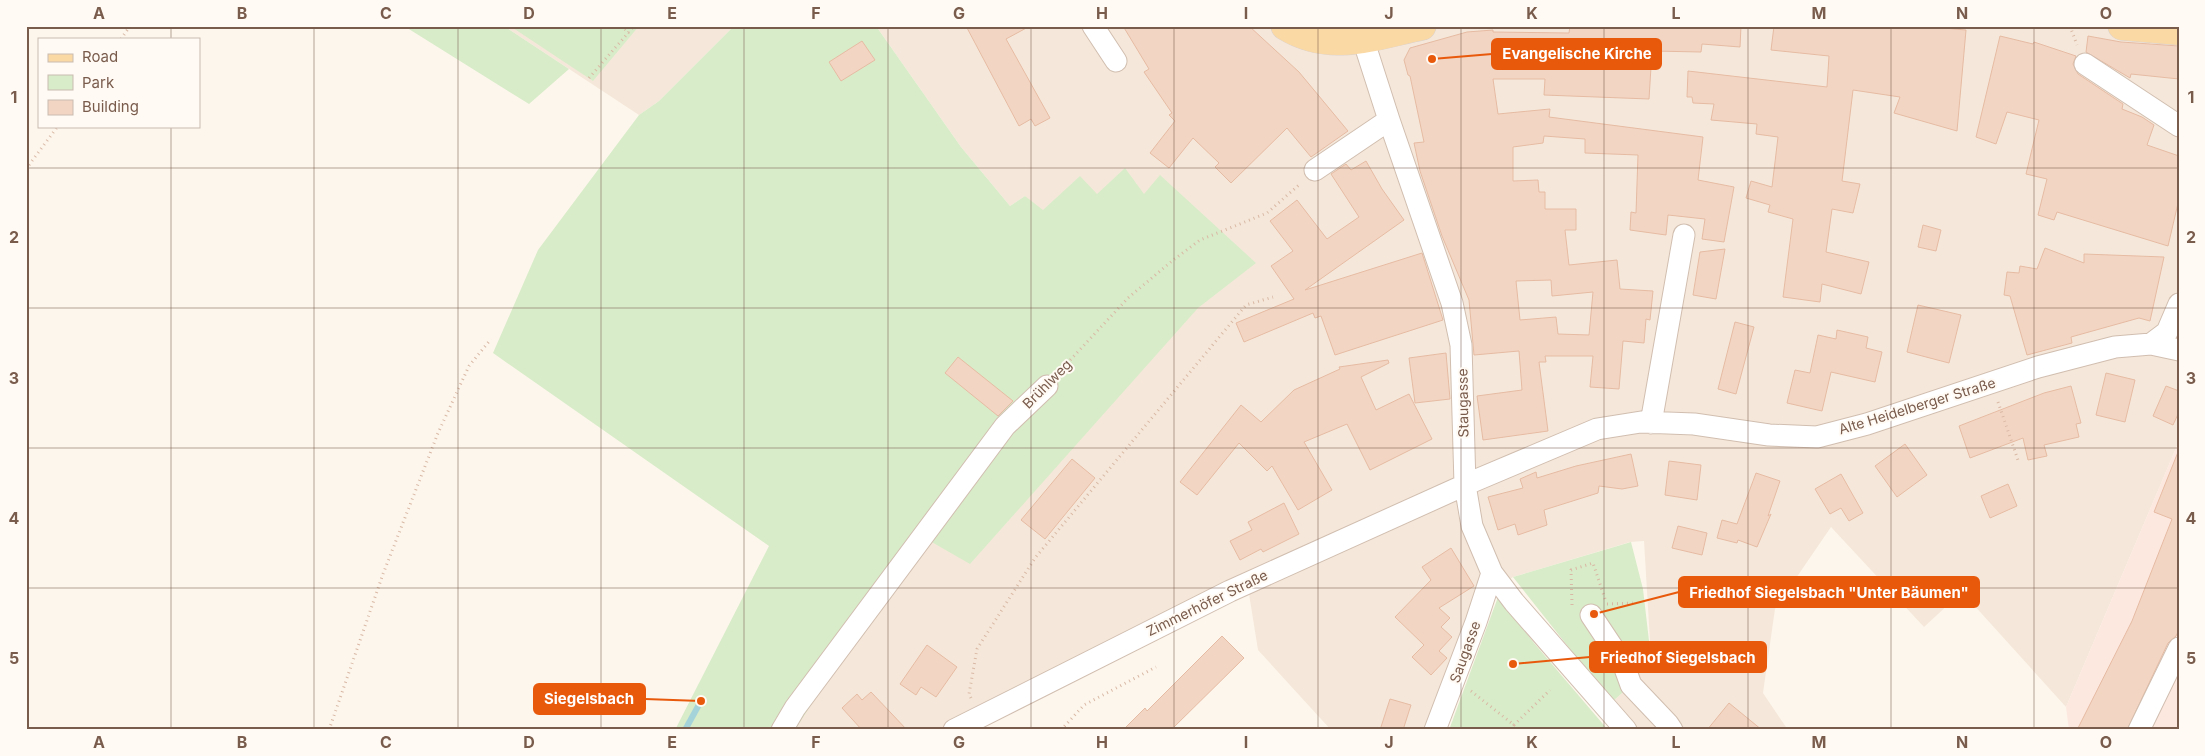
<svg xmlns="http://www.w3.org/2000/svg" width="2205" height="756" viewBox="0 0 2205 756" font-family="Inter,sans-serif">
	<rect width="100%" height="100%" fill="#fdf6ec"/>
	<!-- residential -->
	<path fill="#f5e8da" d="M504,26H734L659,101L639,115Z
		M876,26H2179V441L2066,707L1962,592L1924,627L1831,527L1775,609L1763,693L1788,730H1634L1612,702L1631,685L1651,658L1644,541L1630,542L1513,577L1476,604L1424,730H1331L1258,650L1249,594L1242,577L941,730H795L870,613L1056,228L1025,196L1010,206L961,147Z"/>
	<!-- commercial -->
	<path fill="#fde8e0" d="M2179,441V730H2069L2066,707Z"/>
	<!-- green -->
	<path fill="#d8ecc9" d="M404,26H504L569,69L529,104Z
		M510,26H639L593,81Z
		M734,26H876L961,147L1010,206L1025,196L1043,210L1080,176L1097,194L1125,168L1144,194L1160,175L1256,263L1198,308L970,564L916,533L870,613L795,730H675L769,546L493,353L538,250L639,115L659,101Z
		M1631,542L1643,589L1651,658L1631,685L1612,702L1513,577Z
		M1498,597L1534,643L1608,730H1449Z"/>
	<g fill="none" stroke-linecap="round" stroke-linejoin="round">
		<!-- stream -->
		<path stroke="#a5d3da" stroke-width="6" d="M685,730L701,701"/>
	</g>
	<!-- building -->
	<path fill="#f3d5c3" stroke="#e6bba3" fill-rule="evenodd" d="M966,26H1030L1006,39L1050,118L1035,126L1031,119L1019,126Z
		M1123,26H1249L1299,72L1348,131L1311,157L1287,128L1231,183L1215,167L1219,163L1193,138L1169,168L1150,153L1175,121L1169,115L1172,113L1144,72L1149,69Z
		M1570,26H1741L1740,47L1702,44L1701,52L1652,51L1649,99L1544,95L1545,79H1493L1498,114L1550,109L1549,117L1703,137L1698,180L1734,187L1724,242L1702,239L1705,219L1668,215L1666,235L1630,230L1631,212L1636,213L1638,155L1585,153V139L1544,136L1543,143L1513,147V181L1538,180L1539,192H1545V209H1576V230H1565L1569,265L1617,260L1620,289L1653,291L1650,320L1646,319L1644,343L1623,341L1619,389L1590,387L1593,356H1545L1546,362H1539L1548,431L1483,440L1477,396L1522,390L1519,351L1474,355L1469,300L1442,236L1420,171L1414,143L1424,142L1410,76L1408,75L1404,60L1410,48L1467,32L1493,30V32L1569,33ZM1551,280L1552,296L1593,292L1589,335L1558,334L1556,317L1520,320L1516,281Z
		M1774,26H1921L1966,30L1957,131L1894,113L1900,97L1853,90L1842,181L1860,184L1853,213L1832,209L1826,252L1869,262L1861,294L1822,284L1820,302L1783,297L1793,219L1768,212L1770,205L1746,198L1751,181L1772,187L1778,137L1756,134L1757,124L1711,120L1714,104L1693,103L1692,97H1687L1688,71L1827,87L1829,56L1771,50Z
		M2000,36L2033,44L2034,42L2076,56L2073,64L2078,74L2123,104L2122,109L2142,117L2154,125L2147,145L2179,156V199L2168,246L2057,212L2054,220L2038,215L2047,179L2026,174L2039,120L2007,112L1996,144L1976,137Z
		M2088,36L2121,42L2179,46V79L2131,74L2130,78L2086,52Z
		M862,41L875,60L841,81L829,62Z
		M1366,161L1382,189L1404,220L1305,290L1422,253L1443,320L1335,355L1321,316L1315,318L1313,313L1244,342L1236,323L1294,299L1271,266L1293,251L1270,221L1297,200L1327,239L1359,217L1331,174L1346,164L1351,170Z
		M1923,225L1941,230L1936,251L1918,247Z
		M2045,248L2084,263V254L2164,257L2150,321L2139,318L2071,337L2072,343L2027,355L2010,296L2004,295L2007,272L2019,273L2020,266L2037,269Z
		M1725,249L1716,299L1693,295L1700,252Z
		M1918,305L1961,315L1949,363L1907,352Z
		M1735,322L1754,327L1736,394L1718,389Z
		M1837,330L1868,337L1866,348L1882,352L1875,382L1831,372L1822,411L1787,403L1795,370L1810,373L1818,335L1836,339Z
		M1446,353L1450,399L1415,403L1409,358Z
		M958,357L1013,401L998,416L945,373Z
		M1388,360L1389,363L1361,377L1376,410L1409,394L1432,439L1370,470L1347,424L1304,442L1332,490L1298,510L1272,466L1267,471L1239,443L1197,495L1180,482L1241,405L1261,422L1294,390L1340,369L1339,367Z
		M2106,373L2135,380L2125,422L2096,415Z
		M2071,386L2081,423L2076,424L2079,437L2044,445L2047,456L2028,460L2023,438L1970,458L1959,426L2044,393Z
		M2166,386L2179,391V412L2173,425L2153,416Z
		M1905,444L1927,475L1897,497L1875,466Z
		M2178,452L2179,630L2176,636L2168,643L2127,730H2077L2132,621L2172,519L2154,512Z
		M1631,454L1638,486L1622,489L1599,486L1598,493L1544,510L1547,525L1518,535L1515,524L1498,530L1488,497L1523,488L1520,479L1536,472L1537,478L1576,466Z
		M1072,459L1095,478L1045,539L1021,520Z
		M1669,461L1701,465L1697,500L1665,495Z
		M1756,473L1780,481L1768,516L1771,514L1757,547L1738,540L1737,543L1717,538L1722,520L1737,524Z
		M1841,474L1863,513L1849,521L1841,508L1830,514L1815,489Z
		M2008,484L2017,506L1990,518L1981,496Z
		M1284,503L1299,534L1263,552L1261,549L1240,560L1230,541L1252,530L1248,522Z
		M1678,526L1707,533L1702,555L1672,548Z
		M1451,548L1474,586L1439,608L1450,618L1441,627L1452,637L1439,651L1447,658L1431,675L1412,657L1424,645L1395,617L1431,580L1422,567Z
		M1222,636L1244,658L1171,730H1123L1145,708L1147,711Z
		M927,645L957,667L936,697L921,687L916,695L900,684Z
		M871,692L891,713L907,730H862L842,708L857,694L862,700Z
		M1390,699L1411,705L1403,730H1380Z
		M1729,703L1762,730H1707Z"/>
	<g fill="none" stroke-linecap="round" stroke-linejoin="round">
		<defs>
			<path id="minor" d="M1093,26L1116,61
				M1363,39L1389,120L1452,303L1461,345L1465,485L1472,526L1492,573L1514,602L1626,730
				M2085,64L2179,126
				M1315,170L1389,120
				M2151,344L2167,332L2179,304
				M1651,423L1684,235
				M1591,615L1623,663L1631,685L1668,724L1672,730
				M782,730L795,708L1005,426L1047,386
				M954,730L1230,591L1467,484L1597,429L1641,422L1694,424L1769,435L1817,437L1867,424L2038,367L2115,347L2151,344L2179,350
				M1435,730L1476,622L1492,573
				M2139,730L2179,648"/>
			<path id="major" d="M1285,26C1330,54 1374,36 1422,26
				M2122,26L2179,31"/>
		</defs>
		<!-- minor casing -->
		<use href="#minor" stroke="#d1beb0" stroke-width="23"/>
		<!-- major casing -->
		<use href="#major" stroke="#dad1cd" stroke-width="29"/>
		<!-- path -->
		<path stroke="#d9b8a5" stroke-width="3" stroke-dasharray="1 4" stroke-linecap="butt" d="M621,26L629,33
			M2070,26L2077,45
			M121,39L130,26
			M589,78L634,26
			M26,169L58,126
			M1060,371L1128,298L1172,261L1200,240L1267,213L1300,184
			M1998,402L2019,463
			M1607,604L1636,603
			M1572,605L1571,570L1593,563L1605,599
			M1471,691L1514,725L1510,730
			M971,698L969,694L977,649L1035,558L1246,305L1273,297
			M1514,725L1550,690
			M329,730L383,574L438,433L469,366L491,339
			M1061,730L1084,705L1156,667"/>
		<!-- minor -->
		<use href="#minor" stroke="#fff" stroke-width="21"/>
		<!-- major -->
		<use href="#major" stroke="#fbd9a5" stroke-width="28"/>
	</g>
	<!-- grid -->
	<path fill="none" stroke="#7a5c4d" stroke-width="1" stroke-opacity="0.55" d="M171,26V39M314,26V730M458,26V730M601,26V730M744,26V730M888,26V730M1031,26V730M1174,26V730M1318,26V730M1461,26V730M1604,26V730M1748,26V730M1891,26V730M2034,26V730M171,126V730M26,168H2179M26,308H2179M26,448H2179M26,588H2179"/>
	<g text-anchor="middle" stroke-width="4" stroke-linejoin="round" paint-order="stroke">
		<!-- street labels -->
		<g font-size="14" fill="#7a5c4d" stroke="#fffaf3">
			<text transform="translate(1047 384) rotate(-45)" y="5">Brühlweg</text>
			<text transform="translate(1463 403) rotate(-91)" y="5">Staugasse</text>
			<text transform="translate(1917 406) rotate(-17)" y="5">Alte Heidelberger Straße</text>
			<text transform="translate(1207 603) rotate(-26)" y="5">Zimmerhöfer Straße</text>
			<text transform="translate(1465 652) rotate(-70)" y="5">Saugasse</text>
		</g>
	</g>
	<!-- callouts -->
	<path fill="none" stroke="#e8590c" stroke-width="2" d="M1432 59L1492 54M1594 614L1679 592M1513 664L1590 657M701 701L645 699"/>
	<g fill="#e8590c" stroke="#fffaf3" stroke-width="2">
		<circle cx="1432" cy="59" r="5"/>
		<circle cx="1594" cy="614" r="5"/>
		<circle cx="1513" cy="664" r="5"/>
		<circle cx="701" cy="701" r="5"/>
	</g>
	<g fill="#e8590c" stroke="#e8590c" stroke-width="2">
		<rect x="1492" y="39" width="169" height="30" rx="5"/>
		<rect x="1679" y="577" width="300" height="30" rx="5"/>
		<rect x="1590" y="642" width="176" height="30" rx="5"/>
		<rect x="534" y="684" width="111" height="30" rx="5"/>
	</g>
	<g font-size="15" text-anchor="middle" font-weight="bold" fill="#fff">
		<text x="1577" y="59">Evangelische Kirche</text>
		<text x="1829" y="598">Friedhof Siegelsbach "Unter Bäumen"</text>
		<text x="1678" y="663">Friedhof Siegelsbach</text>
		<text x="589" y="704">Siegelsbach</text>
	</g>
	<!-- border -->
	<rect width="2205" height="756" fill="none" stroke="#fffaf3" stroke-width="55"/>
	<!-- legend -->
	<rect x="38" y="38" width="162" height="90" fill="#fffaf3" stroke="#cabbb1"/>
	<rect x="48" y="54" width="25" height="8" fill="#fbd9a5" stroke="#cabbb1"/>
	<text x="82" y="62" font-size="15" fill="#7a5c4d">Road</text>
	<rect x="48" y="75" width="25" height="15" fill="#d8ecc9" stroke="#cabbb1"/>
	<text x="82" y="88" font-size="15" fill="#7a5c4d">Park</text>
	<rect x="48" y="100" width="25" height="15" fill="#f3d5c3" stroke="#cabbb1"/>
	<text x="82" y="112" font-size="15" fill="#7a5c4d">Building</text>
	<rect x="28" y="28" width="2150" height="700" fill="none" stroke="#7a5c4d" stroke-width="2"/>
	<g font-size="16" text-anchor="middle" font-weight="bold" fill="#7a5c4d">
		<text x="99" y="19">A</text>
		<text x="242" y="19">B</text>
		<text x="386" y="19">C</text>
		<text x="529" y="19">D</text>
		<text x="672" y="19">E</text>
		<text x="816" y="19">F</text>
		<text x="959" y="19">G</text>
		<text x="1102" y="19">H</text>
		<text x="1246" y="19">I</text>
		<text x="1389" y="19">J</text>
		<text x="1532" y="19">K</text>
		<text x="1676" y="19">L</text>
		<text x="1819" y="19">M</text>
		<text x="1962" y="19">N</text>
		<text x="2106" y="19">O</text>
		<text x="14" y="103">1</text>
		<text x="2191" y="103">1</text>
		<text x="14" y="243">2</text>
		<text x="2191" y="243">2</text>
		<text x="14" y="384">3</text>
		<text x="2191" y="384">3</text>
		<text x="14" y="524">4</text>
		<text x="2191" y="524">4</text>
		<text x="14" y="664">5</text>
		<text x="2191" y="664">5</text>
		<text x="99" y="748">A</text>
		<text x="242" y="748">B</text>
		<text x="386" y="748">C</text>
		<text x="529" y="748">D</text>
		<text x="672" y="748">E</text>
		<text x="816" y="748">F</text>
		<text x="959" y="748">G</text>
		<text x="1102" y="748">H</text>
		<text x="1246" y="748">I</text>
		<text x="1389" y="748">J</text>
		<text x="1532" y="748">K</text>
		<text x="1676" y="748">L</text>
		<text x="1819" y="748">M</text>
		<text x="1962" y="748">N</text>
		<text x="2106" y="748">O</text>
	</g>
</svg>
